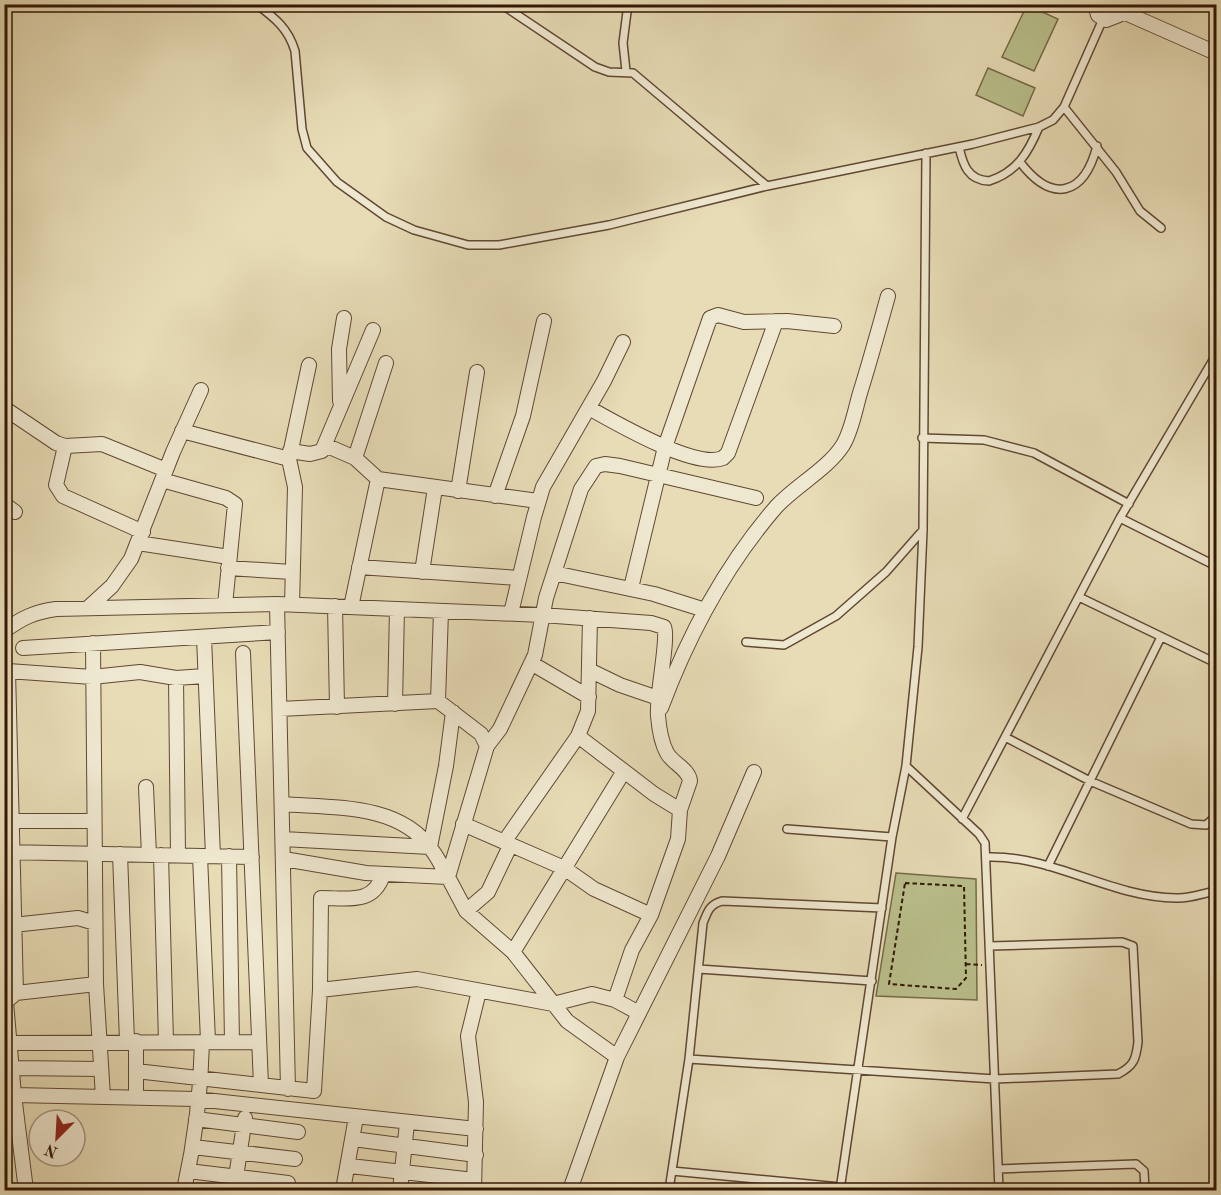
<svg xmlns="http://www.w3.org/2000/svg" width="1221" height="1195" viewBox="0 0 1221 1195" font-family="'Old Standard TT',serif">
	<rect width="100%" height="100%" fill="#e7dcb6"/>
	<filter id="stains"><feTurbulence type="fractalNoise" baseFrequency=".00333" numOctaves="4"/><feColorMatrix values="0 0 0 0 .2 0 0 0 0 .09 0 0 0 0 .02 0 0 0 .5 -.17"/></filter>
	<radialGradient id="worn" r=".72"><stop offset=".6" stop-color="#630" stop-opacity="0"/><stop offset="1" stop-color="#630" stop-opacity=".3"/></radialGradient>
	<!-- green -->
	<path fill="#b9bf8b" stroke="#766a49" stroke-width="1.5" d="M1027,5L1058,19L1034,71L1002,57Z
		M988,68L1035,88L1023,116L976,95Z
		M896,873L976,879L977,1000L876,996Z"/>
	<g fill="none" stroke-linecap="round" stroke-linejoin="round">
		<defs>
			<path id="service" d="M256,4C275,18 288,28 295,51L302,129L307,148L337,182L386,217L414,230L468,245H499L609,225L767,186L973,144L1039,127L1053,120L1064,107L1103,19
				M501,4L595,67L609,72L633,73L767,186
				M626,71L623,43L628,4
				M1064,107L1116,172L1140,211L1161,228
				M959,147C963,165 968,180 989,181C1017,172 1028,153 1039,127
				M1020,162C1052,204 1084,196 1097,146
				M922,438L984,440L1034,453L1129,504
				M1120,518L1216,566
				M1079,597L1216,663
				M746,642L784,645L836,616L886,572L923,530
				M1005,737L1090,781L1191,824L1206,825L1216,816
				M906,766L979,834L985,843L999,1190
				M962,819L1120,518L1216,355
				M787,829L892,837
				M987,857C1053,855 1110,897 1176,898C1189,899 1204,893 1216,891
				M1048,866L1161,637
				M699,969L872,981
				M689,1059L995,1079L1118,1074C1134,1066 1136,1059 1138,1042L1133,946L1122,942L990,946
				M998,1169L1136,1164L1144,1171L1145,1190
				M672,1171L840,1187
				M669,1190L689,1059L703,923C708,911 709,905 722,901L882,908
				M840,1190L892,837L906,766L918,647L923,530L926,153"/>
			<path id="minor" d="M1095,4L1098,15L1106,20L1119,15L1122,4
				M1121,11L1216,53
				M340,401L339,349L344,318
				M4,408L56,443L65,446L102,444L166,470
				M589,408C614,422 696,470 723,458L728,453L776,321
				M182,431L289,459
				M325,445L355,458L378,479L538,501
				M65,446L56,485L63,496L143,532
				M290,451L310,454L322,451L373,330
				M355,458L386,363
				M162,480L226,498L235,504L225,605
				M458,491L477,372
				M495,496L523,416L544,321
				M4,504L15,512
				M138,543L229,557
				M359,567L519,578
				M228,568L292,572
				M422,572L435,488
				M554,573L654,594L705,610
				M631,588L665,447L710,318L718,315L744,322L787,321L834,326
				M277,604L288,1089
				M292,605L295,487L289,459L309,365
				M335,606L337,707
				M351,607L378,479
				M88,608L112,586L131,559L173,452L201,390
				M511,613L534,517L543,487L604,381L623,342
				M4,631C22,618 34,612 56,609L277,604L542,615L651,623L664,627C669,638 656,696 658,716C659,728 661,742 667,753C672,763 689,769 690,781L680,810L678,839L651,915L632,950L615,1000
				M204,637L213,856
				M23,648L278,632
				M243,653L261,1085
				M531,663L589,697
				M589,670L620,685L658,698
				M176,678L178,855
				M438,701L441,611
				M395,704L397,609
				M661,708C688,636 725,566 776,507C796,485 827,470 843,445C852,430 855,410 860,393C870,361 879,328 888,296
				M280,709L438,701L481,734L487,746L448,877L466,911L513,952L567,1021L617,1057
				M578,736L654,794L680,810
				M487,746L500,729L535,655L546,598L581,489L596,466L605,464L620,466L756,498
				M146,787L149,855
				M282,804C332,808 399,803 431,849C438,857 442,868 448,877
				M11,821H94
				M463,824L564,868L594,889L651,915
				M283,839L430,847L446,766L453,712
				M504,842L578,736L588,711L590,618
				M4,852L252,857
				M120,854L127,1041
				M161,855L166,1042
				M200,856L208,1041
				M229,856L232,1042
				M284,859L366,873L448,877
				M466,911L488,892L510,846
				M13,925L78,918L95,923
				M513,952L624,771
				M96,984L103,1097
				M320,990L417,979L553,1004L592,994L615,1000L639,1013
				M16,993L8,671L92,677L140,672L176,678L205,676
				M6,1002L14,1095L26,1190
				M4,1003L16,993L96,984L93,643
				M136,1041V1097
				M10,1043L259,1042
				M12,1068L101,1069
				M136,1071L314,1091L320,990L321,898C348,898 373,905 383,875
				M14,1095L196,1099L476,1129
				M196,1119L298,1132
				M353,1139L476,1155
				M193,1147L295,1159
				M350,1166L474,1180
				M188,1171L288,1183
				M184,1190C195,1141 201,1092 202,1042
				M234,1190L245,1118
				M343,1190L356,1117
				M400,1190L407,1123
				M474,1190L476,1102L468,1036L479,991
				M570,1190L617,1057L718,856L754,772"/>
		</defs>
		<!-- service casing -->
		<use href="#service" stroke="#614833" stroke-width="10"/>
		<!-- minor casing -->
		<use href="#minor" stroke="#614833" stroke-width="16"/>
		<!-- path -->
		<path stroke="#341607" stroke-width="2" stroke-dasharray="4.5 3" stroke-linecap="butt" d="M905,883L964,886L966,978L956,989L889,984Z
			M966,964L982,965"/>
		<!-- service -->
		<use href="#service" stroke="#efe8d0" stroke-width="7"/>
		<!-- minor -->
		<use href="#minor" stroke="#efe8d0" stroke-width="14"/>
	</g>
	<!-- margin -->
	<rect width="1221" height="1195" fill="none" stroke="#e7dcb6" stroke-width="24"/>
	<rect x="6" y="6" width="1209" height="1183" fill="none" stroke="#341607" stroke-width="3"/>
	<rect x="12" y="12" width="1197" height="1171" fill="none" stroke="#341607" stroke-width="1.5"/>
	<!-- north arrow -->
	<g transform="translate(57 1138) rotate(204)"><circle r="28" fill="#efe8d0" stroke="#a49480" stroke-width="1.5"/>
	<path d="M0-4.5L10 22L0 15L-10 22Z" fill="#8f2418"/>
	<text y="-9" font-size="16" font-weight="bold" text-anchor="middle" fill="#341607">N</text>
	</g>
	<rect width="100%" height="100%" filter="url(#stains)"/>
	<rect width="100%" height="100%" fill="url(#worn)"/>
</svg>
